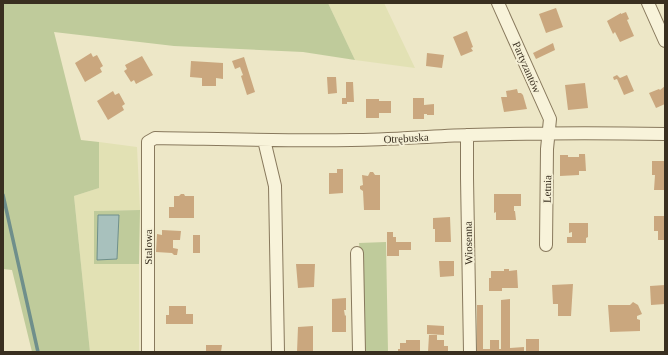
<svg xmlns="http://www.w3.org/2000/svg" width="668" height="355" viewBox="0 0 668 355" font-family="'Times New Roman',serif">
	<rect width="100%" height="100%" fill="#ede7c7"/>
	<!-- farmland -->
	<path fill="#e2e1b4" d="M328,3H384L415,68L355,60Z
		M99,142L137,147L140,210L94,211V263L139,264V352H90L74,196L99,188Z"/>
	<!-- green -->
	<path fill="#bfcb9b" d="M3,3H328L355,60L303,52L174,46L54,32L81,140L99,142V188L74,196L90,352H32L12,270L3,269Z
		M140,210L139,264H94V211Z
		M386,242L388,352H362L363,284L359,243Z"/>
	<!-- water -->
	<path fill="#a8c1bd" stroke="#6f8f8b" d="M98,215H119L117,259L97,260Z"/>
	<g fill="none" stroke-linecap="round" stroke-linejoin="round">
		<!-- stream -->
		<path stroke="#6f8f8b" stroke-width="3.5" d="M3,195L38,352"/>
	</g>
	<!-- building -->
	<path fill="#caa77e" d="M556,8L563,27L546,33L539,14Z
		M626,12L629,19L627,20L634,36L620,42L615,32L613,34L607,21L621,13V14Z
		M467,31L473,47L471,48L473,51L461,56L453,37Z
		M553,43L555,50L536,59L533,53Z
		M91,53L93,57L97,55L103,66L100,68L102,72L85,82L75,63Z
		M427,53L444,55L442,68L426,66Z
		M142,56L153,75L136,84L134,80L131,82L124,71L127,69L125,65Z
		M244,57L255,92L247,95L241,76L243,75L240,67L235,69L232,61Z
		M191,61L223,63V79L216,78V86H202V78L190,77Z
		M617,75L620,78L627,75L634,91L624,95L617,79L614,80L613,77Z
		M327,77H336L337,93L328,94Z
		M346,82H353L354,102H347V104H342V98H346Z
		M585,83L588,108L568,110L565,85Z
		M665,86V104L656,108L649,93L659,89L660,90Z
		M517,89L518,93H521L523,95L527,109L504,112L501,97H507L506,91Z
		M113,91L115,95L119,93L125,104L122,106L124,110L108,120L97,101Z
		M413,98H424V105L434,104V115H427V114H424V119H413Z
		M366,99H379V101H391V113H379V118H366Z
		M579,154H585L586,171H579V175L560,176V155H568V157H579Z
		M652,161H665V190H654L655,175H652Z
		M337,169H343V193L329,194V173H337Z
		M370,172H373L375,175H380V210H364L363,191L360,189V186L363,185L362,175L368,176Z
		M181,194H184L185,196H194V218H169V207H174V196H179Z
		M494,194H521V206H514V211H515L516,220H496V212L494,213Z
		M654,216H665V240H658V231H654Z
		M450,217L451,242H435V229H433V218Z
		M569,223H588V237L586,238V243H567V237H572V232L569,233Z
		M162,230L181,231L180,240H173V248L178,249L177,255H174L172,253L156,252L157,234L162,235Z
		M387,232H393V237H396V242H411V250H399V256H387Z
		M193,235H200V253H193Z
		M439,261H454V276L440,277Z
		M296,264H315L314,287L298,288Z
		M504,269H509V271L517,270L518,288H502V291H489V278H491V271H504Z
		M573,284L571,316H558V304H553L552,285Z
		M665,285V304L651,305L650,286Z
		M346,298V310H344L345,316L346,315V332H332V299Z
		M510,299V348L524,347V352H477V305H483V349H490V340H499V349H501V300Z
		M633,302L638,305L642,314L637,316V319L640,320V331L610,332L608,305H630Z
		M169,306H186V314H193V324H166V315H169Z
		M427,325L444,326V335L427,334Z
		M313,326V352H297L298,327Z
		M429,335H437V340H444V346H448V352H428Z
		M526,339H539V352H526Z
		M406,340H420V352H398V349H400V343H406Z
		M206,345H222L221,352H206Z"/>
	<g fill="none" stroke-linecap="round" stroke-linejoin="round">
		<defs>
			<path id="minor" d="M498,3L550,119L547,149L546,245
				M648,3L665,41
				M467,135V178L470,352
				M264,140L275,186L278,352
				M357,253L359,352
				M148,352V142L155,138C220,139 286,141 351,140C390,140 430,136 469,135C534,133 600,133 665,134"/>
		</defs>
		<!-- minor casing -->
		<use href="#minor" stroke="#88795d" stroke-width="14"/>
		<!-- minor -->
		<use href="#minor" stroke="#f8f3da" stroke-width="12"/>
	</g>
	<g text-anchor="middle" stroke-width="4" stroke-linejoin="round" paint-order="stroke">
		<!-- street labels -->
		<g font-size="11" fill="#392f20" stroke="#f5f0d6">
			<text transform="translate(527 67) rotate(66)" y="4">Partyzantów</text>
			<text transform="translate(406 138) rotate(-3)" y="4">Otrębuska</text>
			<text transform="translate(547 189) rotate(-89)" y="4">Letnia</text>
			<text transform="translate(468 243) rotate(-91)" y="4">Wiosenna</text>
			<text transform="translate(148 247) rotate(-90)" y="4">Stalowa</text>
		</g>
	</g>
	<!-- border -->
	<rect width="668" height="355" fill="none" stroke="#392f20" stroke-width="8"/>
</svg>
